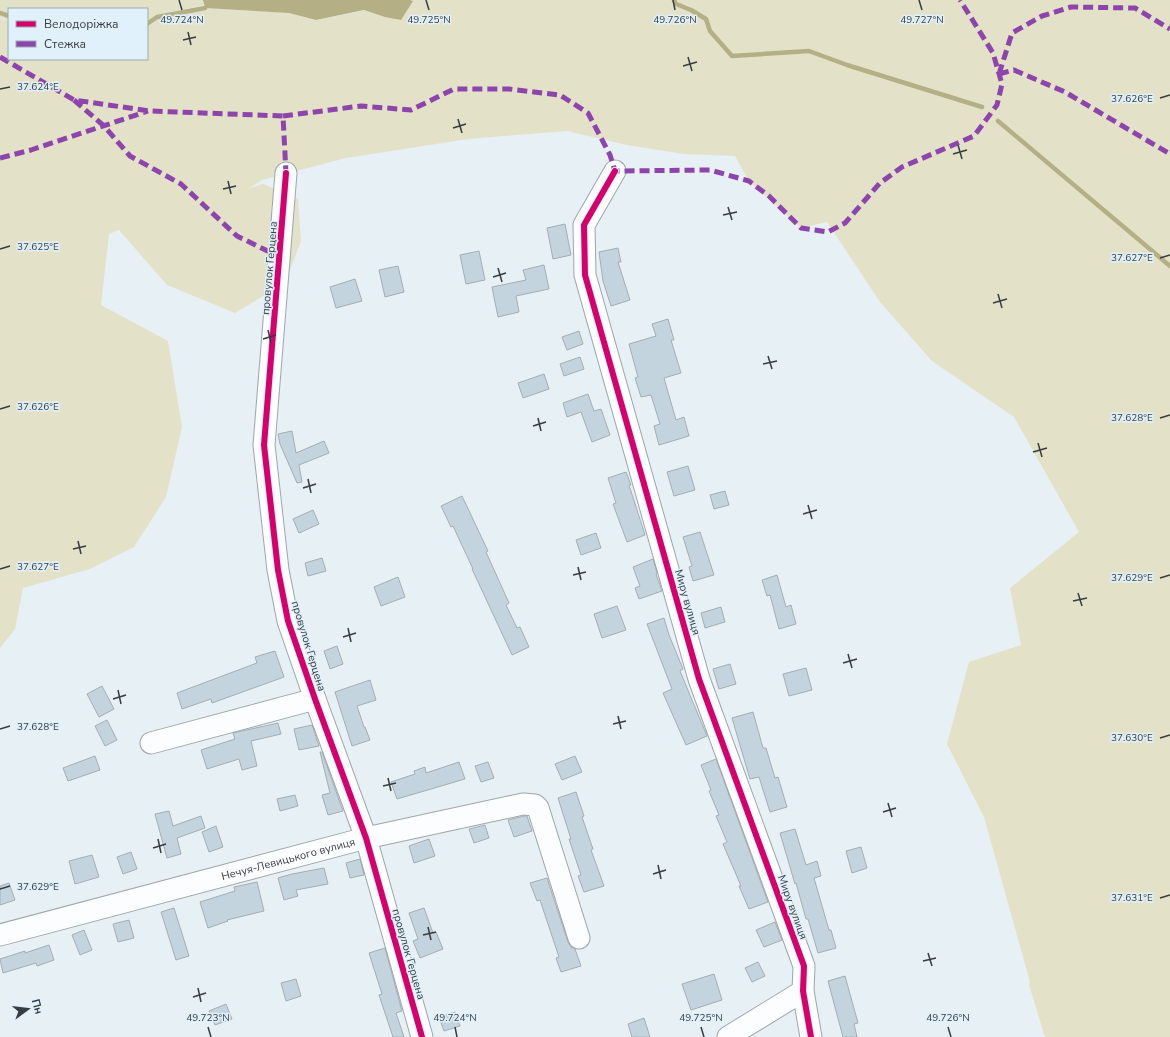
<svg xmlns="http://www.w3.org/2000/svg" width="1170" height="1037" viewBox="0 0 1170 1037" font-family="'Nunito Sans',sans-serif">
	<rect width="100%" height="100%" fill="#e6f0f5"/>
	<!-- green -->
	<path fill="#e3e2c8" d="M0,0H203L204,5L156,15L157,17L208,8L289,13L316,20L413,1L410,0H1170V1037H1045L1029,985L1030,982L984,817L947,744L969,662L1021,645L1010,588L1079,532L1014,417L932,361L880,302L827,222L801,228L749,181L735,156L684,154L627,145L567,131L468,139L346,158L262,180L248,189L263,184L298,199L301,241L285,283L235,313L167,285L119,230L109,234L101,305L168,341L182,427L166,497L134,547L90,569L23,588L15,629L0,648V18L9,22V59H147V9H9V22L0,17Z"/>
	<!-- water -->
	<path fill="#b4af84" d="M203,0H410L413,1L401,20L385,17L364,10L316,20L289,13L205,8Z"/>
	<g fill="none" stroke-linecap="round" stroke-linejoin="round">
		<!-- stream -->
		<path stroke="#b4af84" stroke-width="4.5" d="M674,0L676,4L691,10L706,19L710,31L732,56L809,51L847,65L982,107
			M0,13L9,16
			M147,24L157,17L205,8
			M998,121L1170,266"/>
	</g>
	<!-- building -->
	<path fill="#c3d4de" stroke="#a6adb1" d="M565,224L571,255L553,259L547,228Z
		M618,248L621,262H618L630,300L611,306L603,281L599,252Z
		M479,251L485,280L466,284L460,255Z
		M544,265L549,289L516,296L519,312L498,317L492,287L526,280L523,270Z
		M398,266L404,292L385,297L379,270Z
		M355,279L362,301L336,308L330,287Z
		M668,319L674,340H671L681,373L664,378L676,420L684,417L689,436L659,445L654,426L660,424L651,395L641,397L635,378L638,377L629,344L656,336L652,324Z
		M579,331L583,344L567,350L562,337Z
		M580,357L584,369L564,376L560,364Z
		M544,374L549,389L523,398L518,383Z
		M588,394L594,411L601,409L610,435L592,442L581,412L567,417L563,403Z
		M292,431L296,453L324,441L329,453L299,465L302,482L297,483L280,444L278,434Z
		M688,466L695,490L674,496L667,472Z
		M626,472L631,485H629L645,535L627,542L613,504L616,503L608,478Z
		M725,491L729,505L714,509L710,495Z
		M462,496L488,551L486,552L509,603L506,605L517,628L520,627L529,647L512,655L472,569H473L453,526L451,527L441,506Z
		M313,510L319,524L299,533L293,519Z
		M700,532L714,575L693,581L689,567L692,566L683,537Z
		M596,533L601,548L581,555L576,540Z
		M322,558L326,571L308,576L305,563Z
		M653,559L657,573L656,574L662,591L639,599L635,588L640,586L633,567Z
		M777,575L786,607L791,605L796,624L779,629L770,595L767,596L762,580Z
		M398,577L405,597L381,606L374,587Z
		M617,606L626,630L602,638L594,614Z
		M721,607L725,622L705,628L701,613Z
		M664,618L669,635L683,669L680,671L707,736L686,745L663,693L672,689L647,624Z
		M337,646L343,664L330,669L324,651Z
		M275,651L284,677L212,703L211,699L182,709L177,693L257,663L255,657Z
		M730,664L736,684L719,689L713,669Z
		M806,668L812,690L789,696L783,674Z
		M370,680L376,700L357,706L364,727H365L370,740L352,746L335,692Z
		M102,686L114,709L99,717L87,694Z
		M753,712L763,748H766L775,778L778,777L787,807L770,812L759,777L750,779L732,718Z
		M107,720L117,740L105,746L95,726Z
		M278,723L281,734L251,741L257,766L242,770L239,759L207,769L201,750L235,739L233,733Z
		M312,725L319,746L299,750L294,729Z
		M320,752H322L343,811L328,815L322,795L330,793Z
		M95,756L100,770L68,781L63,768Z
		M575,756L582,772L562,780L555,764Z
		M716,759L768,902L749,909L739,886H741L723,844L727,842L716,816L719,815L709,791L711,790L701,765Z
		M459,762L465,779L397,799L391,782L415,774L414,771L425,767L426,773Z
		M488,762L494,778L481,782L475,766Z
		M576,792L584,816L582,817L593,849L591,850L604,886L584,892L578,876L581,875L569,839H571L558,798Z
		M295,795L298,806L280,811L277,799Z
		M169,811L173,826L201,816L205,828L177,838L181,854L167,858L155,814Z
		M524,816H527L532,831L514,837L508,820Z
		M485,825L489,838L474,843L469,829Z
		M216,826L223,847L209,852L202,832Z
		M795,829L806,865L817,861L821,876L814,878L829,930H831L836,948L818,953L808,919H806L796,883L795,884L780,833Z
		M429,839L435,856L414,863L409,846Z
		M861,847L867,868L852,873L846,851Z
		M131,852L137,869L123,874L117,857Z
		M92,855L99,877L75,884L69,861Z
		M360,859L364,875L350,878L346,863Z
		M324,868L328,884L296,890L298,896L284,900L278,878L292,874Z
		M547,878L568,942L571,947L575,949L581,966L561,972L556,958L559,957L540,900L537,901L530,883Z
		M257,882L264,911L227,920L228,921L208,928L200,902L235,891L234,887Z
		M9,883L15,900L0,905V886Z
		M174,908L189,956L176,960L161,912Z
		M424,908L433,933L436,932L443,949L420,958L413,941L418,939L409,913Z
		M129,920L134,938L118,942L113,924Z
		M775,922L782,940L764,947L756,930Z
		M84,930L92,950L80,955L72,935Z
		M49,945L54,960L37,966L36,963L3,973L0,959L25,951V953Z
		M385,948L402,1011L396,1013L404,1037H393L379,995L382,994L369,953Z
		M758,962L765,976L752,982L745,968Z
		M714,974L722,1000L691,1010L682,984Z
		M845,976L858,1023L854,1024L857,1037H843L828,981Z
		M296,979L301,996L286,1001L281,983Z
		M226,1004L232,1019L215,1025L209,1011Z
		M455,1012L460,1026L444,1031L439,1017Z
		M644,1018L650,1037H632L628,1024Z"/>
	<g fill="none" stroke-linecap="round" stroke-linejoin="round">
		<defs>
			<g id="minor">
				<path d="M615,171L584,225L585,275L699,679L804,966L803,991L811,1037"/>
				<path d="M286,173L264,445L278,570L288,621L315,699L366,838L422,1037"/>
				<path d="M151,743L315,699"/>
				<path id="s1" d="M0,935L366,838L523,804L535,805L538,808L579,938"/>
				<path d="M728,1037L803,991"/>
			</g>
		</defs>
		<!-- minor casing -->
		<use href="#minor" stroke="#9ea6aa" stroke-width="23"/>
		<!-- minor -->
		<use href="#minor" stroke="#fbfdfe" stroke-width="21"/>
		<!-- quiet -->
		<path stroke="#8e44ad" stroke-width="5" stroke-dasharray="10 5" stroke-linecap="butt" d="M0,57L74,100L150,111L283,116L286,173
			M999,74L1012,33L1042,16L1071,7L1135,8L1170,29
			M999,74L1014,70L1065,92L1170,154
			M74,100L104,126L130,156L181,184L237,236L280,257
			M283,116L361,106L411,110L454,89H509L560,95L588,113L610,155L615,171L710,170L749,181L769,196L801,228L828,232L845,223L880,183L902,167L974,136L997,105L1002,84L993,53L960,0
			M0,158L31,150L148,111"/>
		<defs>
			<path id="cycleway" d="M615,171L584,225L585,275L699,679L804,966L803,991L811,1037
				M286,173L264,445L278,570L288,621L315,699L366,838L422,1037"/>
		</defs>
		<!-- cycleway casing -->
		<use href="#cycleway" stroke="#e0f1fb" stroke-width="8"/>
		<!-- cycleway -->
		<use href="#cycleway" stroke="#d6006c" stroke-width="6"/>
	</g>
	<!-- ticks -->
	<path fill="none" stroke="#363c40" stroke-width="1.5" d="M179,0L182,10M426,0L429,10M673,0L675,10M919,0L922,10M188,32L191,45M183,40L196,37M688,57L692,71M683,66L697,62M0,89L10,87M1160,98L1170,95M458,119L462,133M453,128L466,124M958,145L962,159M953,154L967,150M228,181L231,194M223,189L236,186M728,207L732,220M723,215L737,212M0,249L10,246M1160,258L1170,255M498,268L502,282M493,277L506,273M998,294L1002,308M993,303L1007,299M268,330L271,343M263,339L276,335M768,356L772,369M763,364L777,361M0,409L10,406M538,418L541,431M1160,418L1170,415M533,426L546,422M1038,443L1042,457M1033,452L1047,448M308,479L311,493M303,488L316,484M808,505L812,519M803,514L817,510M78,541L81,554M73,549L86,546M578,567L581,580M0,569L10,566M573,575L586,572M1160,578L1170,575M1078,593L1082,606M1073,601L1087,598M348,628L351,642M343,637L356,633M848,654L852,668M843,663L857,659M118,690L121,704M113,699L126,695M618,716L621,729M613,724L626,721M0,729L10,726M1160,738L1170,735M388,778L391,791M383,786L396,783M888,803L892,817M883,812L896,808M158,839L161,853M153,848L166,844M658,865L661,879M653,874L666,870M0,889L10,886M1160,898L1170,895M428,927L431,940M423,935L436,932M928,953L932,966M923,961L936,958M198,988L201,1002M193,997L206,993M208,1027L211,1037M455,1027L457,1037M701,1027L704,1037M948,1027L951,1037"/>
	<g text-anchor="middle" stroke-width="3" stroke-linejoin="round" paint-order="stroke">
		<!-- street labels -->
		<g font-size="11" fill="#363c40" stroke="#e0f1fb">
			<text transform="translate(269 268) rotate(-85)" y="4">провулок Герцена</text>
			<text transform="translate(688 602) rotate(74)" y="4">Миру вулиця</text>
			<text transform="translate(309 646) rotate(73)" y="4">провулок Герцена</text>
			<text dy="4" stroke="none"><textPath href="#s1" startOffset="298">Нечуя-Левицького вулиця</textPath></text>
			<text transform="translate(793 907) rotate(70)" y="4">Миру вулиця</text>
			<text transform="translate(409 954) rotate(74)" y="4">провулок Герцена</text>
		</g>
	</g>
	<g font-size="10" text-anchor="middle" fill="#363c40" stroke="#e0f1fb" stroke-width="3" stroke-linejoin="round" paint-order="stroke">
		<text x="182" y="23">49.724°N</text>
		<text x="429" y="23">49.725°N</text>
		<text x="675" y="23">49.726°N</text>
		<text x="922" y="23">49.727°N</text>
		<text x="38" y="90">37.624°E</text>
		<text x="1132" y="102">37.626°E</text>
		<text x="38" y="250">37.625°E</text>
		<text x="1132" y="261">37.627°E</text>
		<text x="38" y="410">37.626°E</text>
		<text x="1132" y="421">37.628°E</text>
		<text x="38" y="570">37.627°E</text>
		<text x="1132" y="581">37.629°E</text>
		<text x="38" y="730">37.628°E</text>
		<text x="1132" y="741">37.630°E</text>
		<text x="38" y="890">37.629°E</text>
		<text x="1132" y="901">37.631°E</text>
		<text x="208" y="1021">49.723°N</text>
		<text x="455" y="1021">49.724°N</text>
		<text x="701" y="1021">49.725°N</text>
		<text x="948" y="1021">49.726°N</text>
	</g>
	<!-- legend -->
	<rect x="8" y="8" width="140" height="52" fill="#e0f1fb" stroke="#9ca9b0"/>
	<rect x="16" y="21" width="20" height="6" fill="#d6006c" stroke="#9ca9b0"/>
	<text x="44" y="28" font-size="12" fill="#363c40">Велодоріжка</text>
	<rect x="16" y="41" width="20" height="6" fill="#8e44ad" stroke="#9ca9b0"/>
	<text x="44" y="48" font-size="12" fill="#363c40">Стежка</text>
	<!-- north arrow -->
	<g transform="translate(28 1009) rotate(75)" stroke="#e0f1fb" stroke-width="3" paint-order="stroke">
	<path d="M0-3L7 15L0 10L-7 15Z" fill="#363c40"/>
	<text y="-6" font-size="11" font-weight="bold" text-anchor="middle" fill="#363c40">Пн</text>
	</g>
</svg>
